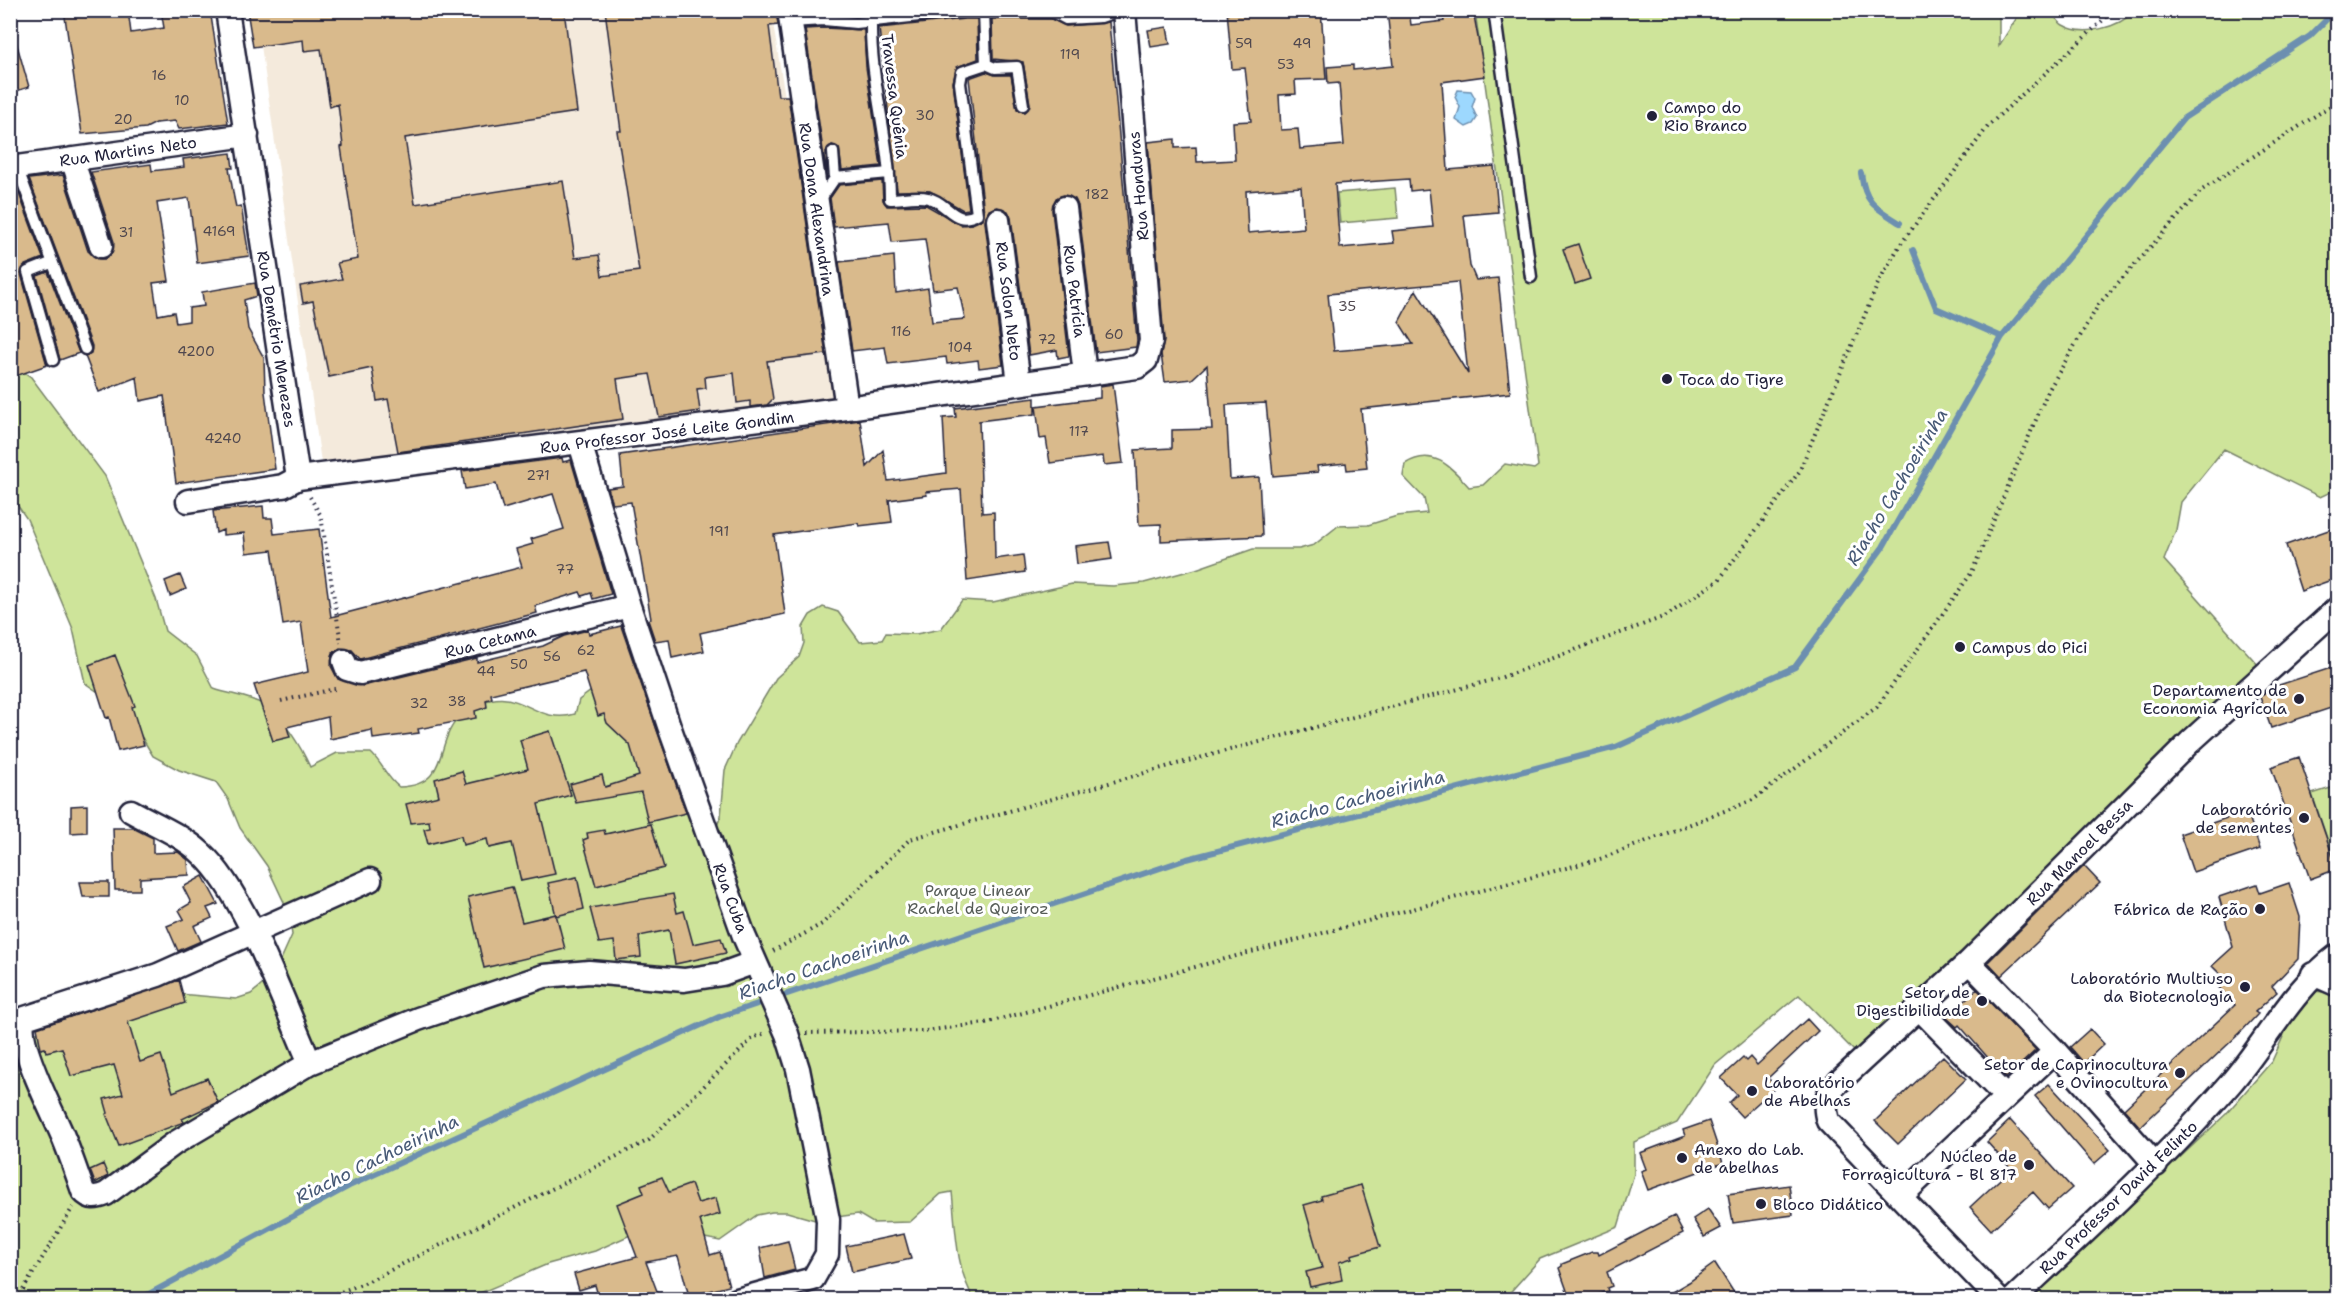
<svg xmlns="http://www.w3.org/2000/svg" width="2348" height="1310" viewBox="0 0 2348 1310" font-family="'Shantell Sans',sans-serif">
	<rect width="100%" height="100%" fill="#fff"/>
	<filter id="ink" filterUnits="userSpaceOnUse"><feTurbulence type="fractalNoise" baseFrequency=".0167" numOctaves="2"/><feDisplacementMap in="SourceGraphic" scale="12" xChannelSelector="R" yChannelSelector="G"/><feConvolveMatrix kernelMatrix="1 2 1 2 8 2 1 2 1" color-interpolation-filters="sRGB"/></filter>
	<g filter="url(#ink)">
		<!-- built -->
		<path fill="#f4eadc" d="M256,11H771L834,399L321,462Z"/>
		<!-- green -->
		<path fill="#cee49a" stroke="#78836a" stroke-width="1.5" d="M1475,11H1999V46L2021,11H2050C2054,15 2058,22 2063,25C2083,37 2119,28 2134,11H2337V489L2320,497L2224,449L2181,502L2176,530L2164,560L2259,666L1856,1053L1799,995L1715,1065L1677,1123L1634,1142V1174L1618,1227L1540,1259L1504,1299H974C955,1267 956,1228 952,1192L941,1194L910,1222L873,1223L858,1214L815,1220L787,1212H772L757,1215L720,1241L705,1238L694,1229L650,1226L595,1251L548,1264L466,1299H11V1047L35,1033L81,1032L179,994L236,999L251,994L274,975L292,935L289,913L267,866L240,828L228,799L216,782L179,770L153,756L126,711L85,683L73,629L27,519L11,496L10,359L16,367L31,377L105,476L156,599L165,631L197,656L214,689C231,695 249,696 264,705C284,718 301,747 310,767L337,753H371C383,764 386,777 399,787C453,786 432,738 463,714C516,673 531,728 575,714L579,700L591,691L636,690L644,670L715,830L721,816L725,770L737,743L776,678L799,657L804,643L803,627L810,615L823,607L838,612L860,642L882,640L886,633L916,634L941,629L962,600L993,602L1072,584L1113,586L1144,583L1196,569L1253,549H1299L1314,545L1338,526L1368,525L1397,516L1427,513L1424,498L1403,476L1405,464C1433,446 1451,467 1469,487L1483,485L1505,464L1534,469L1538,466Z
			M1395,188L1398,218L1340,223L1337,193Z
			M2337,786L2338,867L2337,868L2312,794Z
			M2313,991L2324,992L2337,998V1299L2029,1300L2226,1114L2272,1061L2296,1008Z"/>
		<!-- water -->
		<path fill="#9dd8fe" stroke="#6c8fb0" stroke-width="1.5" d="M1458,90L1471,91L1475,98L1472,107L1477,118L1473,124L1466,127L1456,120L1460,107L1455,97Z"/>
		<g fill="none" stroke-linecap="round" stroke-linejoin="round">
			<!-- stream -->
			<path stroke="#6c8fb0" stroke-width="6" d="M1861,173C1865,203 1874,207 1900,223
				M1913,250L1936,308L2002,337
				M138,1300L349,1186L719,1017L1187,859L1616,747L1795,667L1883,547L2002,337L2184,118L2310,36L2336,10"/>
		</g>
		<!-- building -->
		<path fill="#d9ba8c" stroke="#22223b" stroke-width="1.5" fill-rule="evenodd" d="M64,10H128L131,33L164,28L161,10H210L228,123L179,129L175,121L156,123L146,128L82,134Z
			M247,10H564L577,112L405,138L415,204L563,181L575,258L599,255L602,276L639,271L617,131H621L605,10H776L778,25L769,26L778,96H788L826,354L767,361L773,399L767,405L750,407V401L737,403L734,373L705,377L706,388L697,389L700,411L659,417L650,374L617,379L623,419L398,452L388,399L377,401L372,368L329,377L313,301L303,303L300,286L342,279L337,263L358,259L341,147L343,146L338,104L330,107L321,49L304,51L303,40L253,47Z
			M803,10H901L856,15L803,14Z
			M1227,10H1321L1326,79L1295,80L1296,94L1279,95L1281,130L1298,129L1300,149L1344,145L1339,83L1328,84L1327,67L1353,65V70L1393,66L1387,10H1409L1411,25L1444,21L1442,10H1473L1485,76L1442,82L1448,170L1494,166L1498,212L1464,215L1470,266L1476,280L1498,278L1510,393L1361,409L1367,468L1347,470L1346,463L1317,466L1318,472L1273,476L1266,403L1226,405L1230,479L1259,477L1262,536L1161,541V524L1139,525L1135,450L1172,448V430L1212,429L1207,365L1192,379L1165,382L1161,354L1164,340L1148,142L1175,139V148L1196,147L1197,162L1235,160L1233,122L1251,121L1245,68L1232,69ZM1409,179L1410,191L1429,189L1433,227L1392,231L1394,243L1340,248L1335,184ZM1301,187L1304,228L1248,233L1246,191ZM1458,282L1468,374L1416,290L1399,322L1413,344L1334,351L1328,294Z
			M965,19H977L978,59L957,67L953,82L969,209L963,210L930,191H897L879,28Z
			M992,19H1051L1066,26L1109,22L1137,340L1136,347L1096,352L1078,206L1075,199L1064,195L1056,198L1052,210L1069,356L1058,358L1057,350L1029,355L1011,218L1008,211L997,207L989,210L985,222L1003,365L979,368L978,360L947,364L946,357L888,364L885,347L852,351L839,262L894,256L896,293L928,288L932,322L965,319L958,287L933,290L925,239L892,242L889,222L834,227L830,198L839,185L882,181L883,200L887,206L926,205L961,225L972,224L983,219L984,213L969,78L986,72L995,75H1011L1017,109L1025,112L1030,104L1023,62L993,59Z
			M1167,27L1170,44L1151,47L1148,30Z
			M824,28L864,30L866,67L881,166L842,170L839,148L832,145L826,152L827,177L805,29Z
			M15,38L29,87L10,93V39Z
			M231,153L233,168H229L234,198L236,207L241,206L249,256L197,263L189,198L157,203L169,281L153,283L158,315L174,312L176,323L189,321V308L204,306L202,292L255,283L257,296L244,300L248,329L264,358L265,392L275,469L176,483L164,396L140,401L137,377L99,392L85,356L91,353L92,346L29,179L63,175L88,251L98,259H105L111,254L114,242L91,172L151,164L152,171L184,167L183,159Z
			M15,183L43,258L25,265L21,274L47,365L10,378V185Z
			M1578,244L1590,279L1575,284L1563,249Z
			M48,272L79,353L60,360L37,276Z
			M1113,384L1123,463L1104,465L1103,456L1050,463L1046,438L1040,439L1036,406L1100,398V386Z
			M1035,398V414L979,421L982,513L994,512L995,559L1023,555L1025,572L967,581L961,489L926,492L927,495L889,500L892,522L859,526L858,523L774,535L785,614L700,633L704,651L672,658L669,639L655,641L648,620L651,619L631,502L613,504L608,488L623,486L620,455L860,420L867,467L883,450L888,481L946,473L943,418L956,417L955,408Z
			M562,458L563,462L571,460L611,594L593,599L591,593L582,596L580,592L535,606L537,613L360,659L352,650L340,648L333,653L331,666L338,679L363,686L477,658V662L543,646L564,636L588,630L589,634L621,626L686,813L648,822L641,792L576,803L570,784L602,775L605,787L639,776L630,745L607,723L604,714L598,716L584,672L491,694L492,698L486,700L487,707L475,711L476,718L418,729L419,733L373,739L372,730L330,739L328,717L287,727L290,737L273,741L254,685L308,672L301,622L283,625L272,550L246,553L244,533L223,535V530L216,533L213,511L263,506L264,518H272L274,534L319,529L331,617L522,567L516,549L533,544L531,539L564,529L553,494L503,509L496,484L465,489L462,471Z
			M2337,527V578L2301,591L2286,545Z
			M1109,542L1112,559L1077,564L1075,546Z
			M180,575L186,589L170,596L165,581Z
			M115,655L135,706L132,707L144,745L118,751L109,717L106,718L89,665Z
			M2337,666V706L2271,728L2260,697L2270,688Z
			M550,731L571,795L538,804L555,874L521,881L512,843L489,848L487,839L463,845L461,836L428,844L424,829L430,828L429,821L411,823L406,804L439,796L435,779L462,771L466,784L528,769L520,740Z
			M2299,757L2337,869L2310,879L2271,767Z
			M87,805V832L71,833V806Z
			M2247,811L2260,849L2193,872L2180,834Z
			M651,824L664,868L596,886L583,840L588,838L587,833L604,830L605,834Z
			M113,828H133L153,838V853L178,852L188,860L189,875L140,878V890H115Z
			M2084,866L2100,883L2001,976L1988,962Z
			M203,876L218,904L207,908L212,918L194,926L201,941L178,951L167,926L184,919L179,910L191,903L183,887Z
			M577,877L584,909L556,916L548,883Z
			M80,882H109V897H83Z
			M2289,883L2300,917L2298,959L2272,986L2277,992L2255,1012L2258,1014L2240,1033L2140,1127L2124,1109L2235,1005L2214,982L2221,975L2212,966L2233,947L2219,897L2257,884L2260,893Z
			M512,887L522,922L556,914L565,949L484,968L468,897Z
			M673,894L677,913L684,911L693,944L721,938L726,953L675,964L669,930L639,936L641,957L616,960L614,941L599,943L590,908Z
			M179,980L185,1003L128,1022L140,1062L161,1055L173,1092L207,1078L218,1102L182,1119L184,1122L119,1146L106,1114L108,1113L104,1099L123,1094L114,1065L71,1076L62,1048L46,1052L45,1048L41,1049L37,1028Z
			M1977,989L2036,1050L2006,1078L1959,1025L1957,1027L1946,1017Z
			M1807,1019L1818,1031L1768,1078L1776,1087L1742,1117L1729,1103L1737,1095L1721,1078L1743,1058L1746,1061L1750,1057L1757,1065Z
			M2090,1029L2104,1044L2084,1063L2070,1047Z
			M1943,1056L1966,1079L1898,1144L1875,1121Z
			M2049,1084L2110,1150L2094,1164L2035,1096Z
			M2010,1120L2072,1188L2048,1209L2033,1192L1991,1230L1970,1207L2011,1169L1987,1142Z
			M1709,1121L1723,1163L1648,1190L1641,1171L1646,1169L1640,1153L1685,1136L1683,1130Z
			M103,1164L108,1176L95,1183L90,1170Z
			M662,1177L669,1192L691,1184L698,1203L716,1198L720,1214L700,1220L710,1255L720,1252L729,1286L689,1296L678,1256L646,1262L660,1299H599L595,1285L579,1290L574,1274L637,1257L617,1204L644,1193L641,1185Z
			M1361,1185L1380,1247L1351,1255L1352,1258L1339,1262L1342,1280L1310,1287L1306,1272L1322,1268L1304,1205L1322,1200L1321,1196Z
			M1789,1185L1793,1215L1733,1223L1728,1194Z
			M1708,1209L1721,1228L1704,1237L1693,1219Z
			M1674,1216L1683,1233L1607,1272L1612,1286L1607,1288L1608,1291L1585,1299H1570L1559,1268L1562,1266V1264L1592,1252H1598L1599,1255Z
			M904,1234L911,1259L852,1272L846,1246Z
			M788,1241L795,1270L765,1278L760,1248Z
			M1715,1263L1738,1299H1660L1689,1282Z"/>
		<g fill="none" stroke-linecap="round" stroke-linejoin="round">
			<defs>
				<path id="service" d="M1494,10L1531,277
					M790,22L824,20L856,23L965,11L1053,12L1066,19L1101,17L1121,10
					M871,22C870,82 890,140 890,199C902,199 916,195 928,198C948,202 954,227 977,214L960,83L962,72L986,64L984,11
					M986,64L995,68L1017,67L1023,105
					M17,167L85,349
					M835,178L889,173
					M820,200L835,178L833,152
					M51,263L28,272L53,360"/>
				<path id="minor" d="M227,10L298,478
					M789,10L847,408
					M72,159L101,246
					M10,168L247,135
					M1065,208L1085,374
					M998,220L1019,383
					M580,443L629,606L669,726L744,936L787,1034L798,1069L828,1220L827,1254L813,1279L737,1300
					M188,501L283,486L298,478L847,408L1137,367L1146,360L1151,341L1124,10
					M344,661L347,669L360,673L629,606
					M131,811C154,824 182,835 201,853C246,894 284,1005 310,1063
					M370,880L158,975L25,1018C13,1039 55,1116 64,1139C71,1156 77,1174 83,1191C90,1199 96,1198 106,1194L175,1143L310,1063L418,1019L544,976L589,972L684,980L722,974L755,962
					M1969,962L2055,1051L2156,1165
					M2313,974L2338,985
					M1918,1007L2006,1097
					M1901,1196L2055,1051
					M1999,1300L1828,1121C1824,1107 1825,1100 1832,1088L1969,962L2190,742L2338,608
					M2012,1300C2087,1230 2163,1161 2230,1084C2267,1041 2291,990 2338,955"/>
			</defs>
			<!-- service casing -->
			<use href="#service" stroke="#22223b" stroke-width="15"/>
			<!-- minor casing -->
			<use href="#minor" stroke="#22223b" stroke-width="27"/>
			<!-- path -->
			<path stroke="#22223b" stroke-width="4" stroke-dasharray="1.5 4.5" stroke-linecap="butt" d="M310,497L321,516L341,643
				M281,701L339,688
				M773,951L822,924L910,839L1173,765L1500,678L1666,616L1719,580L1799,472L1879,281L1900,245L1989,125L2114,10
				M806,1033L925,1031L985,1023L1600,859L1753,800L1877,707L1972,572L2048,391L2099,304L2202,190L2338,101
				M17,1300L73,1207
				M319,1300L367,1282L649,1140L753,1038L765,1033"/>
			<!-- service -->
			<use href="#service" stroke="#fff" stroke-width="10"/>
			<!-- minor -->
			<use href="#minor" stroke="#fff" stroke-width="22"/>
		</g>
	</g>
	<!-- markers -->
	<g fill="#22223b" stroke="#fff" stroke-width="2">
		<circle cx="1652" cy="116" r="6"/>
		<circle cx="1667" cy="379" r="6"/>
		<circle cx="1960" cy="647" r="6"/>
		<circle cx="2299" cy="699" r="6"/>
		<circle cx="2304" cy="818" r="6"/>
		<circle cx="2260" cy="909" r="6"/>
		<circle cx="2245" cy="987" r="6"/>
		<circle cx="1982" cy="1001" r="6"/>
		<circle cx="2180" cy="1073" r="6"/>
		<circle cx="1752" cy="1091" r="6"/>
		<circle cx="1682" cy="1158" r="6"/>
		<circle cx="2029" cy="1165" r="6"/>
		<circle cx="1761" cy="1204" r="6"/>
	</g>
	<g text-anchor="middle" stroke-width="6" stroke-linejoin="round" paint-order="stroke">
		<!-- number labels -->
		<g font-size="14" fill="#50484f">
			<text x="1244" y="48">59</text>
			<text x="1302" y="48">49</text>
			<text x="1070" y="59">119</text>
			<text x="1286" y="69">53</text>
			<text x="159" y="80">16</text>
			<text x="182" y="105">10</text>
			<text x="925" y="120">30</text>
			<text x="123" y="124">20</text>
			<text x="1097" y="199">182</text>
			<text x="219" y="236">4169</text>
			<text x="126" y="237">31</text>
			<text x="1347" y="311">35</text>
			<text x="901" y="336">116</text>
			<text x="1114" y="339">60</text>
			<text x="1047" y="344">72</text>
			<text x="960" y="352">104</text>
			<text x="196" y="356">4200</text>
			<text x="1079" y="436">117</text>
			<text x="223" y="443">4240</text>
			<text x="538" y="480">271</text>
			<text x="719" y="536">191</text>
			<text x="565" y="574">77</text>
			<text x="586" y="655">62</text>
			<text x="552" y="661">56</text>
			<text x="519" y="669">50</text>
			<text x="486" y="676">44</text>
			<text x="457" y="706">38</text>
			<text x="419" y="708">32</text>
		</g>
		<!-- street labels -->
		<g font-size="16" fill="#22223b" stroke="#fff">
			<text transform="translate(895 96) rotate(83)" y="6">Travessa Quênia</text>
			<text transform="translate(128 151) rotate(-8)" y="6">Rua Martins Neto</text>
			<text transform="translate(1138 186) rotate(-95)" y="6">Rua Honduras</text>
			<text transform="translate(817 209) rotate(82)" y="6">Rua Dona Alexandrina</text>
			<text transform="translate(1075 291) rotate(83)" y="6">Rua Patrícia</text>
			<text transform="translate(1009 301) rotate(83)" y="6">Rua Solon Neto</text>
			<text transform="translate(277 339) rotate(81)" y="6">Rua Demétrio Menezes</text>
			<text transform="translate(667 432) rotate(-7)" y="6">Rua Professor José Leite Gondim</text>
			<text transform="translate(490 641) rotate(-14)" y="6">Rua Cetama</text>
			<text transform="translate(2079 852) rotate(-45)" y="6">Rua Manoel Bessa</text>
			<text transform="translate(731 898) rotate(70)" y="6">Rua Cuba</text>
			<text transform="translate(2118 1197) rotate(-44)" y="6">Rua Professor David Felinto</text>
		</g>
		<!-- poi labels -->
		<g font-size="16" fill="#22223b" stroke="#fff" text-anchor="end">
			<text x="1664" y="113" text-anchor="start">Campo do<tspan x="1664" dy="18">Rio Branco</tspan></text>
			<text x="1679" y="385" text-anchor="start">Toca do Tigre</text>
			<text x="1972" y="653" text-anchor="start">Campus do Pici</text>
			<text x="2287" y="696">Departamento de<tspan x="2287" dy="18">Economia Agrícola</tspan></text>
			<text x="2292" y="815">Laboratório<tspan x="2292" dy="18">de sementes</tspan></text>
			<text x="2248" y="915">Fábrica de Ração</text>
			<text x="2233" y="984">Laboratório Multiuso<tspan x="2233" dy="18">da Biotecnologia</tspan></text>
			<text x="1970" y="998">Setor de<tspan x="1970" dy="18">Digestibilidade</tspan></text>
			<text x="2168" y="1070">Setor de Caprinocultura<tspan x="2168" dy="18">e Ovinocultura</tspan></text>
			<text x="1764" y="1088" text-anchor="start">Laboratório<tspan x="1764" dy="18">de Abelhas</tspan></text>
			<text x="1694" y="1155" text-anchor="start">Anexo do Lab.<tspan x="1694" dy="18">de abelhas</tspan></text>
			<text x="2017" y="1162">Núcleo de<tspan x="2017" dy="18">Forragicultura - Bl 817</tspan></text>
			<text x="1773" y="1210" text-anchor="start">Bloco Didático</text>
		</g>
		<!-- park labels -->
		<g font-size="16" fill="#565c58" stroke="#fff">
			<text x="978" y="896">Parque Linear<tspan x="978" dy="18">Rachel de Queiroz</tspan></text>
		</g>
		<!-- water labels -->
		<g font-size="18" font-style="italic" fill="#475976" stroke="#fff">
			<text transform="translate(1897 487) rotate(-59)" y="6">Riacho Cachoeirinha</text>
			<text transform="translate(1358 799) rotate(-15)" y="6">Riacho Cachoeirinha</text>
			<text transform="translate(824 965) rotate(-19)" y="6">Riacho Cachoeirinha</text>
			<text transform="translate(377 1159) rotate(-26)" y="6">Riacho Cachoeirinha</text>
		</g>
	</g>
	<!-- margin -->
	<rect width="2348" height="1310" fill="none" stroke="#fff" stroke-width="36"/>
	<rect x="18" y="18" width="2312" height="1274" fill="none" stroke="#22223b" stroke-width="2" filter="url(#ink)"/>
</svg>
